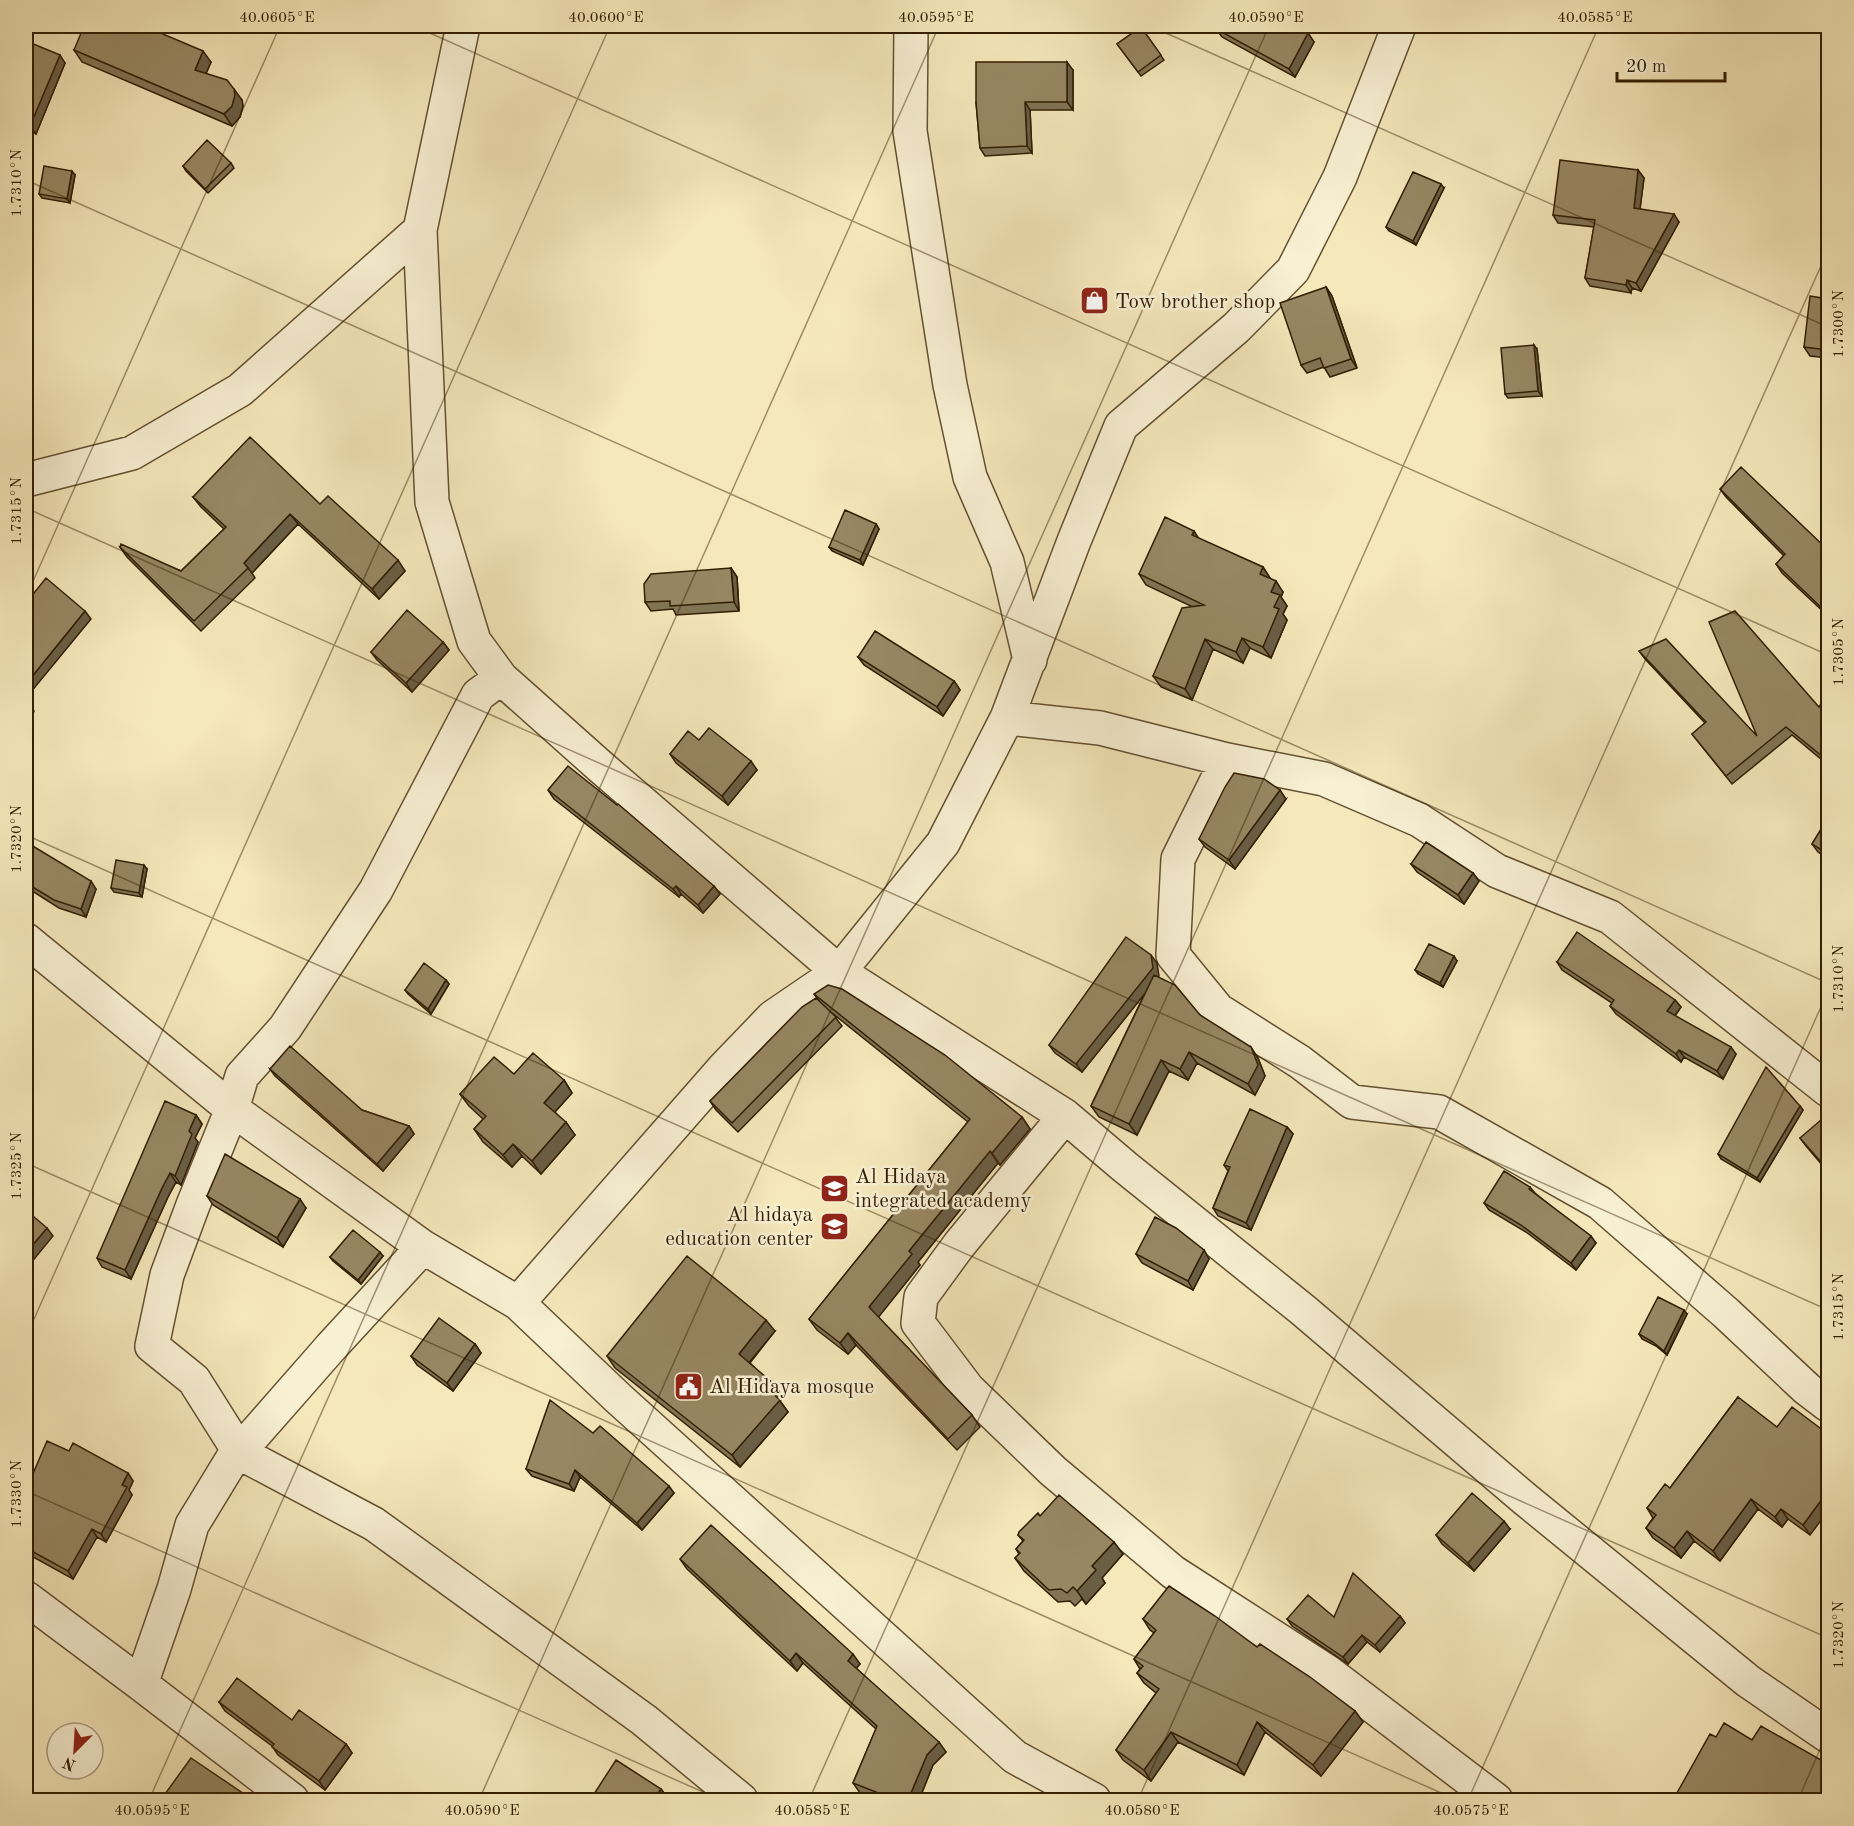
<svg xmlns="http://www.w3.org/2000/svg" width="1854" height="1826" viewBox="0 0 1854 1826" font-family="'Old Standard TT',serif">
	<rect width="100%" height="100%" fill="#f5e8bb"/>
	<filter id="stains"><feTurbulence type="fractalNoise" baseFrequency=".00333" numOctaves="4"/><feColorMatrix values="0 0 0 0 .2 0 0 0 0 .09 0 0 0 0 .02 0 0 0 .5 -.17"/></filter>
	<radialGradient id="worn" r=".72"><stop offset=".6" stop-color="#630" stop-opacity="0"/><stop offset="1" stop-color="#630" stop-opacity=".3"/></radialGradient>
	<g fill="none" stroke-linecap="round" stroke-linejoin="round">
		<defs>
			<path id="minor" d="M463,26L420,230L432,502L474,641L501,678L478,695L376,890L285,1028L242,1076L232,1109L193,1205L167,1275L152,1346L194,1380L240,1453L374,1524L644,1720L741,1800
				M911,26L910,131L950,385L970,477L1007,562L1030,660
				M26,480L132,453L240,390L420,230
				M501,678L602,768L839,972L1065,1116L1125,1167L1303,1310L1525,1499L1748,1681L1828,1736
				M1007,718L1100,728L1227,760L1324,779L1419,820L1497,871L1610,917L1828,1090
				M1227,760L1178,859L1173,955L1218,1010L1300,1062L1352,1102L1439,1112L1600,1203L1726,1313L1807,1389L1828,1405
				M26,940L232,1109L423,1247L518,1303L618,1398L1015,1757L1094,1800
				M1065,1116L959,1245L921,1297L918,1323L968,1389L1053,1471L1173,1572L1328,1672L1496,1800
				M518,1303L723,1069L773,1017L839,972L943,843L1007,718L1074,541L1121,426L1236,328L1293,270L1340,177L1399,26
				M26,1598L141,1684L292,1800
				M141,1684L174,1589L192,1525L231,1461L331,1347L423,1247"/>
		</defs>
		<!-- minor casing -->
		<use href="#minor" stroke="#635031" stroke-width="36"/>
		<!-- minor -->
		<use href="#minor" stroke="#f8f0d3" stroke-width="33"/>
	</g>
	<!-- wall -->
	<path fill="#827455" stroke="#321e03" stroke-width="1.5" d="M1141,27L1164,60L1141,76L1117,44Z
		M1216,29L1308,33L1314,42L1295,77L1222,37Z
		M26,41L65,63L36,134L26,129Z
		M74,50L211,62L206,73L242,100L243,106L240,117L232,126L82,62Z
		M1073,70V110H1030L1032,153L985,156L980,148L976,102Z
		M231,163L234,168L208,193L186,171L183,166Z
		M1638,170L1644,178L1640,209L1679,222L1641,291L1632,288L1631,293L1590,286L1585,278L1594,227L1558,223L1553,215Z
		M75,175L70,203L42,198L39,194Z
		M1444,188L1416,245L1389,231L1386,227Z
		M1326,287L1332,296L1357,368L1330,377L1324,367L1307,373L1301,365Z
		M1828,299V358L1810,356L1804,347Z
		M1537,349L1542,396L1508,398L1505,394Z
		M1720,489L1828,550V616L1782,573L1776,564L1784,556L1726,497Z
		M193,497L320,504L405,571L379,599L298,524L252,573L255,578L201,631L127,557L120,547L181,571L224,529L201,507Z
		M876,524L879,529L863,565L832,551L829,547Z
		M1199,539L1263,567L1270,578V579L1283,592L1281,597L1287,606L1283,614L1287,620L1271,658L1250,648L1243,663L1213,649L1192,700L1161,687L1153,676L1193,607L1146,585L1139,574Z
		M731,568L737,577L739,611L676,615L673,609L651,611L645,602Z
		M443,642L449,650L412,692L377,660L371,652Z
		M1639,651L1757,736L1819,707L1828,695V765L1792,735L1732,784L1692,734L1705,723L1645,659Z
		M858,657L954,681L960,690L943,716L864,665Z
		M699,740L757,770L728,805L676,763L670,754Z
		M548,790L714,886L720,894L703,913L681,894L679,897L554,799Z
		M1286,799L1235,869L1205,847L1199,839Z
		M1828,818V859L1818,852L1812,844Z
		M26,842L96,889L86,917L59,908L26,887Z
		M1411,864L1473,873L1479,881L1464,904L1417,872Z
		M147,869L142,897L114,892L111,888Z
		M1457,961L1443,987L1418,974L1415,970Z
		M1557,962L1675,1000L1681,1007L1675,1016L1736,1054L1723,1079L1684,1057L1681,1062L1616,1014L1610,1006L1612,1003L1562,970Z
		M1157,963L1158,977L1200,1015L1258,1058L1265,1076L1255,1095L1197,1063L1188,1080L1169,1071L1137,1135L1099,1117L1091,1106L1145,993L1082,1072L1055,1053L1049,1045Z
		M446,980L449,984L431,1014L408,994L405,990Z
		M814,994L1022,1117L1030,1129L1000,1165L998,1163L918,1262L920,1265L878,1317L972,1415L980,1427L957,1450L856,1345L848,1354L817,1330L809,1319L968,1122L832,1013L842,1026L738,1132L716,1110L710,1101L819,1001Z
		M270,1069L362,1110L409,1126L414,1134L383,1171L275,1076Z
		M514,1074L564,1080L572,1093L555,1112L575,1135L541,1174L522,1156L512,1167L483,1142L474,1129L483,1119L469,1106L460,1094Z
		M1800,1106L1803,1110L1760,1182L1721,1159L1718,1154Z
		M196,1115L202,1124L195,1138L198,1142L181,1185L176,1182L168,1197L131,1279L102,1267L97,1258Z
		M1287,1127L1293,1134L1251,1230L1218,1216L1213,1208L1228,1171L1224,1165Z
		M1828,1127V1172L1806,1146L1800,1138Z
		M1530,1187L1535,1193L1596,1243L1576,1270L1526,1232L1489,1210L1484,1203Z
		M207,1196L306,1208L283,1247L213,1205Z
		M1204,1250L1209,1259L1193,1290L1142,1263L1136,1254Z
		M383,1256L361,1284L333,1261L330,1257Z
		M1687,1314L1667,1355L1656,1346L1642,1339L1639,1334Z
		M775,1331L750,1363L784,1397L780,1401L788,1412L740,1467L615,1368L607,1356Z
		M475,1344L481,1353L453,1391L417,1365L411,1356Z
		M1738,1397L1810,1535L1788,1519L1782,1527L1758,1509L1720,1561L1694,1541L1681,1558L1653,1538L1646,1528L1653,1518L1647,1508L1670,1488Z
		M593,1433L674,1493L642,1530L580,1477L574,1491L532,1476L526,1469Z
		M69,1451L128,1473L133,1481L129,1490L132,1495L106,1542L97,1537L73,1579L26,1553V1490Z
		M1040,1516L1123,1554L1102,1578L1105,1583L1086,1604L1082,1599L1075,1606L1070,1601L1058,1602L1024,1571L1015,1558L1019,1554L1016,1549L1023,1541L1018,1535Z
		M1510,1529L1474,1571L1442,1544L1436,1535Z
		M680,1559L860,1664L856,1668L946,1752L933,1765L919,1800H879L860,1793L853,1783L876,1729L803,1663L797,1671L687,1569Z
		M1400,1616L1405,1623L1380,1652L1367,1642L1348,1664L1292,1626L1287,1619Z
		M1143,1619L1257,1647L1355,1711L1363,1722L1321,1776L1265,1732L1244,1775L1178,1742L1151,1781L1123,1760L1116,1750L1156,1693L1144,1683L1137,1673L1140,1669L1134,1659L1154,1633L1150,1630Z
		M219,1702L292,1720L346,1744L352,1753L325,1790L278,1755L272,1746L225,1711Z
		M661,1789L667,1797L665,1800H598L594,1794Z"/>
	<!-- shaded-wall -->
	<path fill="#6a5e45" stroke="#321e03" stroke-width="1.5" d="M1308,33L1314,42L1295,77L1289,69Z
		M203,51L211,62L203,81L195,70Z
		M60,55L65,63L36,134L30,126Z
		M1067,62L1073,70V110L1067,102Z
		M234,89L242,100L243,106L240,117L232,126L224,114Z
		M1025,102L1030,110L1032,153L1027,146Z
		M1638,170L1644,178L1639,216L1634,208Z
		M72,171L75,175L70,203L67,199Z
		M1441,184L1444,188L1416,245L1413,241Z
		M1674,214L1679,222L1641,291L1636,283Z
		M1627,280L1632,288L1631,293L1626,285Z
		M1326,287L1332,296L1357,368L1351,359Z
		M1534,345L1537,349L1542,396L1538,391Z
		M290,514L298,524L252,573L244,563Z
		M876,524L879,529L863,565L860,560Z
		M1194,531L1201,542L1192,535Z
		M398,560L405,571L379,599L372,589Z
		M1263,567L1270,578L1267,585L1260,574Z
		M731,568L737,577L739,611L734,602Z
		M1276,581L1283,592L1281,597L1287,606L1283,614L1287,620L1271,658L1263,647L1274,607L1271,592Z
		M85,611L91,619L26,698V684Z
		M1242,638L1250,648L1243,663L1236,652Z
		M1205,639L1213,649L1192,700L1185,689Z
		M443,642L449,650L412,692L406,683Z
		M954,681L960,690L943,716L937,707Z
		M29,703L34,711L26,730V710Z
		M751,761L757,770L728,805L722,796Z
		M1280,790L1286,799L1235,869L1229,860Z
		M144,865L147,869L142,897L139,893Z
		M1473,873L1479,881L1464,904L1458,895Z
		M91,881L96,889L86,917L81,909Z
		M676,886L681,894L679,897L673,889Z
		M714,886L720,894L703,913L698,905Z
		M1151,955L1157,963L1159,976L1082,1072L1076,1064Z
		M1454,956L1457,961L1443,987L1440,983Z
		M446,980L449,984L431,1014L428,1009Z
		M1675,1000L1681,1007L1672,1019L1667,1011Z
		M1251,1047L1258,1058L1265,1076L1255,1095L1248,1084Z
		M1731,1047L1736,1054L1723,1079L1717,1071Z
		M1679,1050L1684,1057L1681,1062L1676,1054Z
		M1189,1052L1197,1063L1188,1080L1180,1069Z
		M1161,1060L1169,1071L1137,1135L1129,1124Z
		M564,1080L572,1093L552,1115L544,1103Z
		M1800,1106L1803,1110L1760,1182L1757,1178Z
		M196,1115L202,1124L195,1138L198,1142L181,1185L175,1176L189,1131Z
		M1022,1117L1030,1129L1000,1165L992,1153Z
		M566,1122L575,1135L541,1174L532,1161Z
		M409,1126L414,1134L383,1171L377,1164Z
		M1287,1127L1293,1134L1251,1230L1246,1223Z
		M513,1144L522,1156L512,1167L503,1155Z
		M990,1151L998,1163L918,1262L920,1265L877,1319L869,1307L909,1251Z
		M170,1173L176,1182L168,1197L131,1279L125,1270L162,1188Z
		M300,1199L306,1208L283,1247L277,1238Z
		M47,1228L53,1236L26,1269V1253Z
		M1591,1236L1596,1243L1576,1270L1571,1263Z
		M1204,1250L1209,1259L1193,1290L1188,1281Z
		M380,1252L383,1256L361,1284L358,1280Z
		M1684,1310L1687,1314L1667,1355L1664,1351Z
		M766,1320L775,1331L747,1365L739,1354Z
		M848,1333L856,1345L848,1354L840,1343Z
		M475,1344L481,1353L453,1391L447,1383Z
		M775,1385L784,1397L780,1401L788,1412L740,1467L732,1455L770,1391Z
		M575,1470L580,1477L574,1491L569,1484Z
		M128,1473L133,1481L129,1490L132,1495L106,1542L101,1534Z
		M669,1486L674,1493L642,1530L637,1523Z
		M1828,1491V1511L1810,1535L1803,1525Z
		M1751,1499L1758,1509L1720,1561L1713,1551Z
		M1781,1509L1788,1519L1782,1527L1775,1517Z
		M1504,1521L1510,1529L1474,1571L1468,1563Z
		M92,1529L97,1537L73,1579L68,1571Z
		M1687,1531L1694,1541L1681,1558L1674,1548Z
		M1114,1542L1123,1554L1102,1578L1105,1583L1086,1604L1077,1591L1092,1566Z
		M1400,1616L1405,1623L1380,1652L1375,1645Z
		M1362,1635L1367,1642L1348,1664L1343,1657Z
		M796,1653L803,1663L797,1671L790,1661Z
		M853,1654L860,1664L855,1670L848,1661Z
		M1355,1711L1363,1722L1321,1776L1313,1765Z
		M1257,1722L1265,1732L1244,1775L1237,1765Z
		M1171,1732L1178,1742L1151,1781L1144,1770Z
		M939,1742L946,1752L933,1765L919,1800H908L927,1755Z
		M346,1744L352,1753L325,1790L319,1781Z
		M1828,1782V1800H1818Z
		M661,1789L667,1797L665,1800H653Z"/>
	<!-- building -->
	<path fill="#978763" stroke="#321e03" stroke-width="1.5" d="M84,26H144L203,51L195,70L227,80L234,89L235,95L232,106L224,114L74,50Z
		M1217,26H1294L1308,33L1289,69L1216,29Z
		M1141,27L1161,55L1138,72L1117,44Z
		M26,41L60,55L30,126L26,124Z
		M976,62H1067V102H1025L1027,146L980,148L976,102Z
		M207,140L231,163L205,189L183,166Z
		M1560,160L1638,170L1634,208L1674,214L1636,283L1627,280L1626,285L1585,278L1595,220L1553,215Z
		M44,166L72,171L67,199L39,194Z
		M1413,172L1441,184L1413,241L1386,227Z
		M1326,287L1351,359L1324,368L1320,358L1301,365L1280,303Z
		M1810,296L1828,299V350L1804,347Z
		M1534,345L1538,391L1505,394L1501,348Z
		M250,437L320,504L328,496L398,560L372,589L290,514L244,563L248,568L194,621L120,547L121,544L181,571L226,527L193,497Z
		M1741,467L1828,550V614L1776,564L1785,554L1720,489Z
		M845,510L876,524L860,560L829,547Z
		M1165,517L1194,531L1192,535L1263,567L1260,574L1276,581L1271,592L1280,595L1274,607L1279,609L1263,647L1242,638L1236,652L1205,639L1185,689L1153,676L1182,608L1204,605L1139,574Z
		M731,568L734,602L670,606V601L645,602L644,584L651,574Z
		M46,578L85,611L26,684V603Z
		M407,610L443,642L406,683L371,652Z
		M1735,611L1819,707L1828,695V761L1786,727L1726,776L1692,734L1706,722L1639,651L1666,639L1757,736L1709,622Z
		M875,631L954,681L937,707L858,657Z
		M26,702L29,703L26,710Z
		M709,728L751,761L722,796L670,754L688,731L699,740Z
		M568,766L617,805L618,804L714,886L698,905L676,886L673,889L548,790Z
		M1234,773L1264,779L1280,790L1229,860L1199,839L1225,787Z
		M1828,818V854L1812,844Z
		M26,842L91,881L81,909L54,900L26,883Z
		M1426,842L1473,873L1458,895L1411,864Z
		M116,860L144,865L139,893L111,888Z
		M1577,932L1675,1000L1667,1011L1731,1047L1717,1071L1679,1050L1676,1054L1610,1006L1614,1000L1557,962Z
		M1126,937L1151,955L1153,968L1076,1064L1049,1045Z
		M1429,944L1454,956L1440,983L1415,970Z
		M424,963L446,980L428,1009L405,990Z
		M1154,975L1175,985L1200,1015L1251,1047L1258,1065L1248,1084L1189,1052L1180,1069L1161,1060L1129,1124L1091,1106Z
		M828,985L842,989L945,1055L1022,1117L992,1153L990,1151L909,1251L912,1254L869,1307L972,1415L948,1439L848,1333L840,1343L809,1319L970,1119L814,994Z
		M816,998L836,1017L732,1123L710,1101L802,1007Z
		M290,1046L362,1110L409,1126L377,1164L270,1069Z
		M533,1053L564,1080L544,1103L566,1122L532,1161L513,1144L503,1155L474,1129L486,1116L460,1094L494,1057L514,1074Z
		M1766,1067L1800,1106L1757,1178L1718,1154Z
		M165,1101L196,1115L189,1131L192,1134L175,1176L170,1173L162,1188L125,1270L97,1258Z
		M1250,1109L1287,1127L1246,1223L1213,1208L1230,1167L1224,1165Z
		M1822,1119L1828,1127V1170L1800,1138Z
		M225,1154L300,1199L277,1238L207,1196Z
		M1504,1171L1530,1187L1529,1189L1591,1236L1571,1263L1521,1225L1484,1203Z
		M26,1210L47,1228L26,1253Z
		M1155,1217L1176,1228L1204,1250L1188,1281L1136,1254Z
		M353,1230L380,1252L358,1280L330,1257Z
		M687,1256L766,1320L739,1354L775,1385L770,1391L780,1400L732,1455L607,1356Z
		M1658,1297L1684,1310L1664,1351L1653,1342L1639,1334Z
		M439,1318L475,1344L447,1383L411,1356Z
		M1738,1397L1777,1427L1792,1407L1828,1434V1491L1803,1525L1781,1509L1775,1517L1751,1499L1713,1551L1687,1531L1674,1548L1646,1528L1656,1515L1647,1508L1665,1484L1670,1488Z
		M550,1400L593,1433L600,1426L669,1486L637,1523L575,1470L569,1484L526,1469Z
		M47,1441L69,1451L73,1443L128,1473L122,1485L127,1487L101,1534L92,1529L68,1571L26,1548V1490Z
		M1472,1493L1504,1521L1468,1563L1436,1535Z
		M1059,1495L1114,1542L1092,1566L1096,1570L1077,1591L1073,1587L1067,1593L1061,1589L1049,1590L1015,1558L1020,1553L1016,1549L1024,1540L1018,1535L1019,1532L1038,1513L1040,1516Z
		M711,1525L853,1654L848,1661L939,1742L927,1755L908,1800H896L853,1783L877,1726L796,1653L790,1661L680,1559Z
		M1353,1573L1400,1616L1375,1645L1362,1635L1343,1657L1287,1619L1308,1595L1334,1617Z
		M1169,1586L1215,1616L1257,1647L1260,1644L1310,1677L1355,1711L1313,1765L1257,1722L1237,1765L1171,1732L1144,1770L1116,1750L1159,1689L1137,1673L1143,1666L1134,1659L1156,1630L1143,1619Z
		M237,1678L292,1720L299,1710L346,1744L319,1781L272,1747L274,1744L219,1702Z
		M1724,1723L1752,1740L1761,1726L1828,1764V1782L1818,1800H1673L1710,1734L1716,1737Z
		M191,1758L253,1800H175L165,1794Z
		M616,1760L661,1789L653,1800H603L594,1794Z"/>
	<!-- ticks -->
	<path fill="none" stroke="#321e03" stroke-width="1.5" stroke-opacity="0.45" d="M414,26L1828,655M1150,26L1828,327M26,180L1828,983M26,508L1828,1310M26,597L280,26M26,835L1828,1638M26,1163L1457,1800M26,1337L610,26M26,1491L721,1800M149,1800L939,26M479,1800L1269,26M809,1800L1599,26M1138,1800L1828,250M1468,1800L1828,991M1798,1800L1828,1731"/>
	<!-- icons -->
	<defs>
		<symbol id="shop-square" viewBox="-11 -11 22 22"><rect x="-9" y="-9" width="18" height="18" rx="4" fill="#8f2418" stroke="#f8f0d3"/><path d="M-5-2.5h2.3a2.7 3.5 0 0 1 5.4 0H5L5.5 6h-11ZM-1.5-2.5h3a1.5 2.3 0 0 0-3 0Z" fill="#fff"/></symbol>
		<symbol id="school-square" viewBox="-11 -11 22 22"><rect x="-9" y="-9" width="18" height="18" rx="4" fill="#8f2418" stroke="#f8f0d3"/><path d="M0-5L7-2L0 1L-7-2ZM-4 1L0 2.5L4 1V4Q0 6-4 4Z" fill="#fff"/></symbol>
		<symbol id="civic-square" viewBox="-11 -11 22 22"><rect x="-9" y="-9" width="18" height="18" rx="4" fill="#8f2418" stroke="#f8f0d3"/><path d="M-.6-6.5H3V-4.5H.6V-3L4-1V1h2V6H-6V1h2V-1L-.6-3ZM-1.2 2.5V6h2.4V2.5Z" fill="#fff"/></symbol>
	</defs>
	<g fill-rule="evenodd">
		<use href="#shop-square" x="1078" y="284" width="33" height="33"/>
		<use href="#school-square" x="818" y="1172" width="33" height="33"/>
		<use href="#school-square" x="818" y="1210" width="33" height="33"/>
		<use href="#civic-square" x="672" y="1370" width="33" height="33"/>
	</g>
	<g text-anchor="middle" stroke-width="5" stroke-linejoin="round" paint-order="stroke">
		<!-- poi labels -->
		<g font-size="21" fill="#321e03" stroke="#f8f0d3" text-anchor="start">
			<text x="1115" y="308">Tow brother shop</text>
			<text x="855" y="1183">Al Hidaya<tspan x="855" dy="24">integrated academy</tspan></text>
			<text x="813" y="1221" text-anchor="end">Al hidaya<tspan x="813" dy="24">education center</tspan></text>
			<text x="709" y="1393">Al Hidaya mosque</text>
		</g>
	</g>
	<!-- margin -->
	<rect width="1854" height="1826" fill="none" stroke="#f5e8bb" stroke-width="66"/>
	<!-- north arrow -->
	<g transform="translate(75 1751) rotate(204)"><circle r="28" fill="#f8f0d3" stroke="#a99c80" stroke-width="1.5"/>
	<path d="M0-4.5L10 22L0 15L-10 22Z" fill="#8f2418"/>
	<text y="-9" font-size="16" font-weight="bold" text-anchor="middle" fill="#321e03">N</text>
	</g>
	<!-- scale -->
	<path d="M1617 72v9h108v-9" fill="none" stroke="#321e03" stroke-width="3"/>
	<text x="1626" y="72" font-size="18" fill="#321e03" stroke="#f8f0d3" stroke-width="4.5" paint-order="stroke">20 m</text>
	<rect x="33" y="33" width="1788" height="1760" fill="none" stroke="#321e03" stroke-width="2"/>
	<g font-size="15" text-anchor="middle" fill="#321e03">
		<text x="277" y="22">40.0605°E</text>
		<text x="606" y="22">40.0600°E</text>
		<text x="936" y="22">40.0595°E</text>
		<text x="1266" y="22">40.0590°E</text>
		<text x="1595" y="22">40.0585°E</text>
		<text transform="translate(16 183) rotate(-90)" y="5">1.7310°N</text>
		<text transform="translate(1838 324) rotate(-90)" y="5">1.7300°N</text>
		<text transform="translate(16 511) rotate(-90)" y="5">1.7315°N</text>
		<text transform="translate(1838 652) rotate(-90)" y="5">1.7305°N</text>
		<text transform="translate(16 839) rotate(-90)" y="5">1.7320°N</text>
		<text transform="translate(1838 979) rotate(-90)" y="5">1.7310°N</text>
		<text transform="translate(16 1166) rotate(-90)" y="5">1.7325°N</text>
		<text transform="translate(1838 1307) rotate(-90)" y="5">1.7315°N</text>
		<text transform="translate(16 1494) rotate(-90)" y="5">1.7330°N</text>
		<text transform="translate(1838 1635) rotate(-90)" y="5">1.7320°N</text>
		<text x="152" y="1815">40.0595°E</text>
		<text x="482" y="1815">40.0590°E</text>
		<text x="812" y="1815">40.0585°E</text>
		<text x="1142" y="1815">40.0580°E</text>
		<text x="1471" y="1815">40.0575°E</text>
	</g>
	<rect width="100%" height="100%" filter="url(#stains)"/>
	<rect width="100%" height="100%" fill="url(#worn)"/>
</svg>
